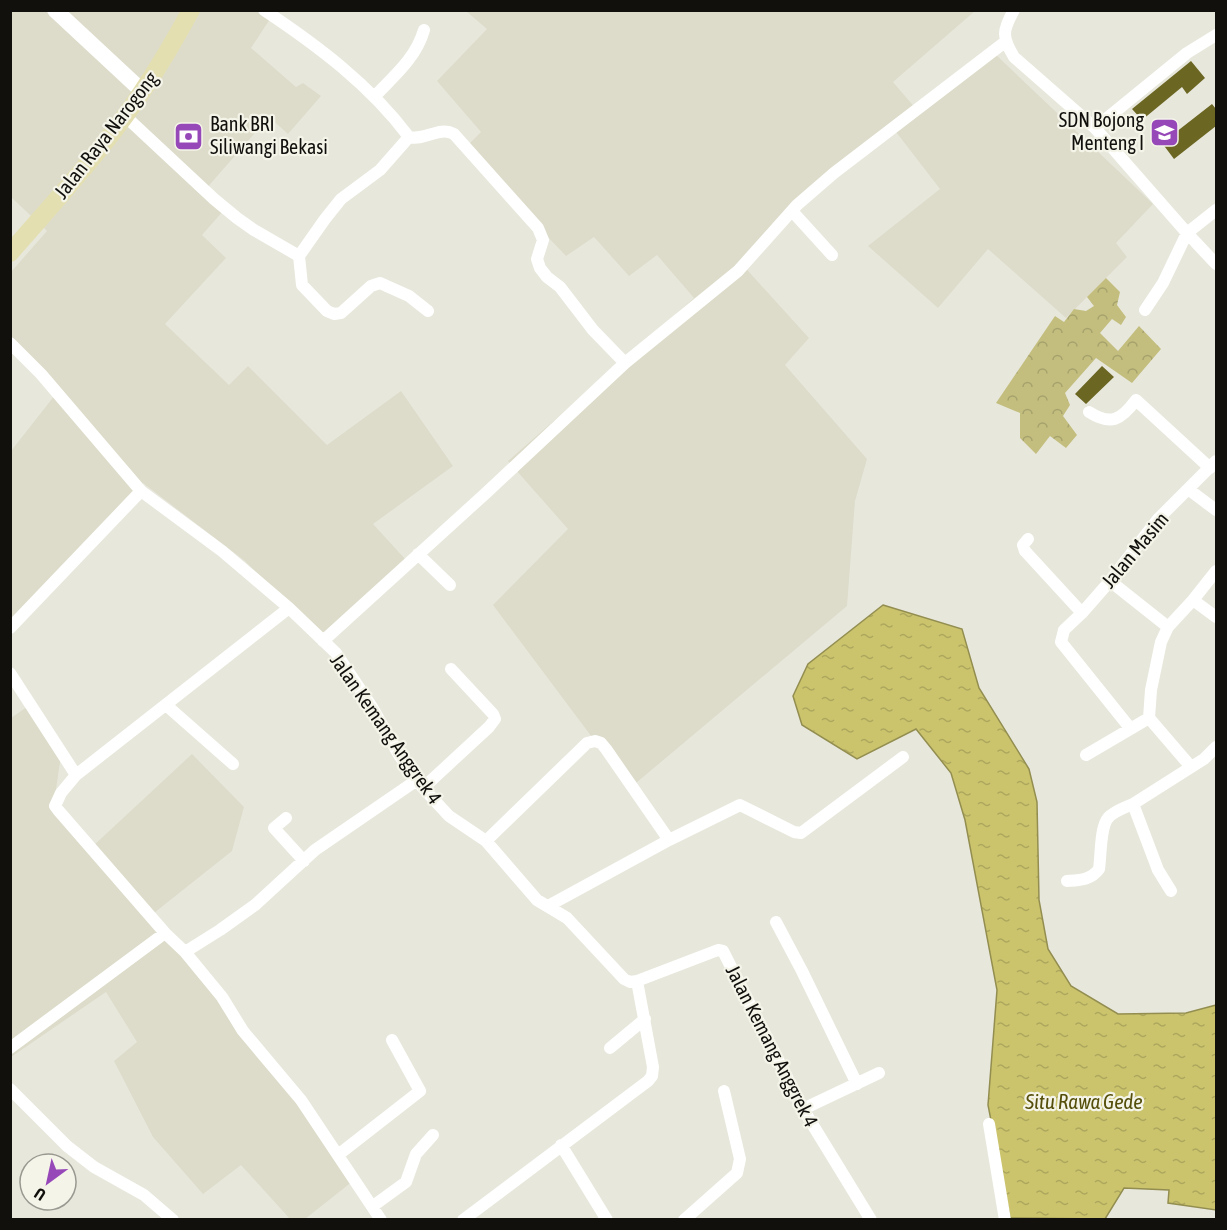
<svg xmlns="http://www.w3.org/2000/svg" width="1227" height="1230" viewBox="0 0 1227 1230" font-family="'Asap Condensed',sans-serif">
	<defs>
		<pattern id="forest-crowns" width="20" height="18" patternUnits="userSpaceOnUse" patternTransform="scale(1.5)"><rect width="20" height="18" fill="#c3be7e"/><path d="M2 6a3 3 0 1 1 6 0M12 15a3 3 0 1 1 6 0" fill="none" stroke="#a6a26c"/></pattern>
		<pattern id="water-ripples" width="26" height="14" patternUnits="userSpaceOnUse" patternTransform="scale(1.5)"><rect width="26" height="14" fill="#cbc46d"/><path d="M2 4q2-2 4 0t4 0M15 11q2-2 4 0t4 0" fill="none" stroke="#ada75d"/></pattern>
	</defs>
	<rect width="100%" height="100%" fill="#e7e7dc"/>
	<!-- built -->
	<path fill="#dddcca" d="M11,11H258L270,19L251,48L296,87L303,83L321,96L288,134L269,117L205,190L224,210L202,235L226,258L165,324L229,385L248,366L327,445L401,391L453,466L373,524L407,561L326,642L245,561L143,483L11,623V451L55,395L11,351V272L47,231L11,197Z
		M466,11H975L893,82L917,110L994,53L1153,204L1116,243L1127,257L1066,318L988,249L938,308L868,246L940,189L893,128L740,262L809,338L785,365L867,459L855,501L847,606L630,788L493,605L568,529L508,461L694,298L657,255L629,276L594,237L566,256L464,149L481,132L437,81L487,29Z
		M31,704L61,755L53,810L93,846L192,754L244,807L232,851L154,913L301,1095L353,1181L305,1219H290L241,1165L203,1194L153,1137L114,1061L137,1042L106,992L11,1057V718Z"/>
	<!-- forest -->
	<path fill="url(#forest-crowns)" d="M1106,278L1120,292L1117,305L1126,317L1121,325L1112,319L1100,333L1118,351L1139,326L1161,349L1132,383L1096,358L1065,393L1070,405L1063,416L1077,435L1066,448L1050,436L1036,454L1020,438V413L996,403L1055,316L1064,322L1074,309L1086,311L1094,306L1087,297Z"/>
	<!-- water -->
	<path fill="url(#water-ripples)" stroke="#938e50" stroke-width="1.5" d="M883,605L962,629L979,688L1029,769L1037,802L1039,900L1048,949L1071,986L1118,1014L1186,1013L1216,1005V1210L1168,1203L1169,1190L1124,1188L1105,1219L1010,1218L988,1105L997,990L965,820L951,773L916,729L857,759L802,725L793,696L808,664Z"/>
	<!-- building -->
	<path fill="#6c6623" d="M1191,61L1205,78L1187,94L1182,87L1142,120L1132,109Z
		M1212,104L1216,109V126L1174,159L1162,143Z
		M1102,366L1114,377L1086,404L1075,394Z"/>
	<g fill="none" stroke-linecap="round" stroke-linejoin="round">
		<!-- street -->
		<path stroke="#fff" stroke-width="12" d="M264,10C318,46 370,85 409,137C425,141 439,126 454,134L538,228L543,240L537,259L540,268L547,277L560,287L593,330L625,363
			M1014,10C1002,31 1002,37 1014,57L1095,128L1187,233L1216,264
			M375,96C394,76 416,58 424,30
			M125,116L214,199L237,218L254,230L299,256
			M1095,128L1187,53L1216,35
			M409,137L380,170L341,199L325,219L299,256L302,285L327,311L334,314L341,313L371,286L380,283L409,296L428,311
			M792,211L832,255
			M1145,310L1163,283L1187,233L1216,210
			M10,343L41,374L141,491L222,551L289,608L336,653L372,707L399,755L423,788L449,816L486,841L537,900L567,918L624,979L630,982L637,981L718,950L723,951L803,1109L871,1220
			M1089,412C1111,426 1121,420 1136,400L1210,468
			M1188,489L1216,510
			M1028,539L1023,545L1025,551L1082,613
			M418,554L450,585
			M1110,581L1168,627
			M1193,600L1216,617
			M10,628L141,491
			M323,641L486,493L625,363L738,271L797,205L834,173L1005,42
			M10,673L76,775L61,793L55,806L58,810L165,933L185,952L222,997L243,1031L301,1100L381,1220
			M166,705L233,764
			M1149,718L1151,690L1161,642L1168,627L1193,600L1216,571
			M1130,728L1061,642L1064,630L1082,613L1110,581L1158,519L1216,461
			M1086,755L1149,718L1191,767
			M76,775L289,608
			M423,788L489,727L495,719L493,714L451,669
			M286,818L274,828L304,861
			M486,841L587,743L595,741L601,743L606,749L669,840
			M1067,881C1080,880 1091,880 1099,869C1101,857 1100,827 1108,818C1114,811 1124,808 1133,804
			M1171,891L1158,870L1133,804L1204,759L1216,747
			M548,906L669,840L740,805L794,832L801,833L903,757
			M776,922L802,971L857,1084
			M185,952L220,930L255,905L315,850L417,780
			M10,1048L165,933
			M610,1048L645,1019
			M10,1089L67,1146L94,1167L144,1195L173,1220
			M803,1109L879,1073
			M989,1124L1005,1220
			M561,1145L607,1220
			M338,1155L420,1091L392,1040
			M373,1206L406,1182L416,1154L433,1135
			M463,1220L648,1081L652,1076L653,1067L637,981
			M684,1220L737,1173L740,1159L724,1091"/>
		<!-- secondary -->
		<path stroke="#fff" stroke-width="16" d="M55,10L142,91"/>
		<!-- primary -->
		<path stroke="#e3dfb1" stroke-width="18" d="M10,253C49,208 90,164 125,116C150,82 171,47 191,10"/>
	</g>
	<!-- icons -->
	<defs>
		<symbol id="school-square" viewBox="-11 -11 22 22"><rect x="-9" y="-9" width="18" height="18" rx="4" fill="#9648b8" stroke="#f5f4e9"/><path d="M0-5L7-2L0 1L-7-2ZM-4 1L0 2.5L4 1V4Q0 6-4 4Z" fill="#fff"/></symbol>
		<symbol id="bank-square" viewBox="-11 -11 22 22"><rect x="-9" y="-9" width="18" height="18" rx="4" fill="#9648b8" stroke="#f5f4e9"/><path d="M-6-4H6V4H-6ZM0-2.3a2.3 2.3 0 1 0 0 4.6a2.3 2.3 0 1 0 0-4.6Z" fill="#fff"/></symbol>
	</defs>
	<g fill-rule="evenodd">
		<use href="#school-square" x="1148" y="116" width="33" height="33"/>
		<use href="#bank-square" x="172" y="120" width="33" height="33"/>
	</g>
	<g text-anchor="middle" stroke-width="4.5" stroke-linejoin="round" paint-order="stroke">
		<!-- poi labels -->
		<g font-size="20" fill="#11100d" stroke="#f5f4e9" text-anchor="end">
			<text x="1144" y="127">SDN Bojong<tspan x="1144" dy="23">Menteng I</tspan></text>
			<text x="210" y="131" text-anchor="start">Bank BRI<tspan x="210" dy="23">Siliwangi Bekasi</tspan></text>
		</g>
		<!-- street labels -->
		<g font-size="20" fill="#11100d" stroke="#f5f4e9">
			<text transform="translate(106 135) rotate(-52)" y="7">Jalan Raya Narogong</text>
			<text transform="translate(1135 550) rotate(-50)" y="7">Jalan Masim</text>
			<text transform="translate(386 729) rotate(55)" y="7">Jalan Kemang Anggrek 4</text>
			<text transform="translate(772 1046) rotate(63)" y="7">Jalan Kemang Anggrek 4</text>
		</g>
		<!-- water labels -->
		<g font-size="21" font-style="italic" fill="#554f0b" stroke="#f5f4e9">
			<text x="1084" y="1109">Situ Rawa Gede</text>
		</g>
	</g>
	<!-- border -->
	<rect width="1227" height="1230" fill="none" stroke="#11100d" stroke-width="24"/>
	<!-- north arrow -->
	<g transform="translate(48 1182) rotate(213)"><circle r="28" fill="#f5f4e9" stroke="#9a9991" stroke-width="1.5"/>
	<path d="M0-4.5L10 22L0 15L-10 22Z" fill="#9648b8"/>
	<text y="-9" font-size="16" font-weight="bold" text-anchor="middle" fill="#11100d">U</text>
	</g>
</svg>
